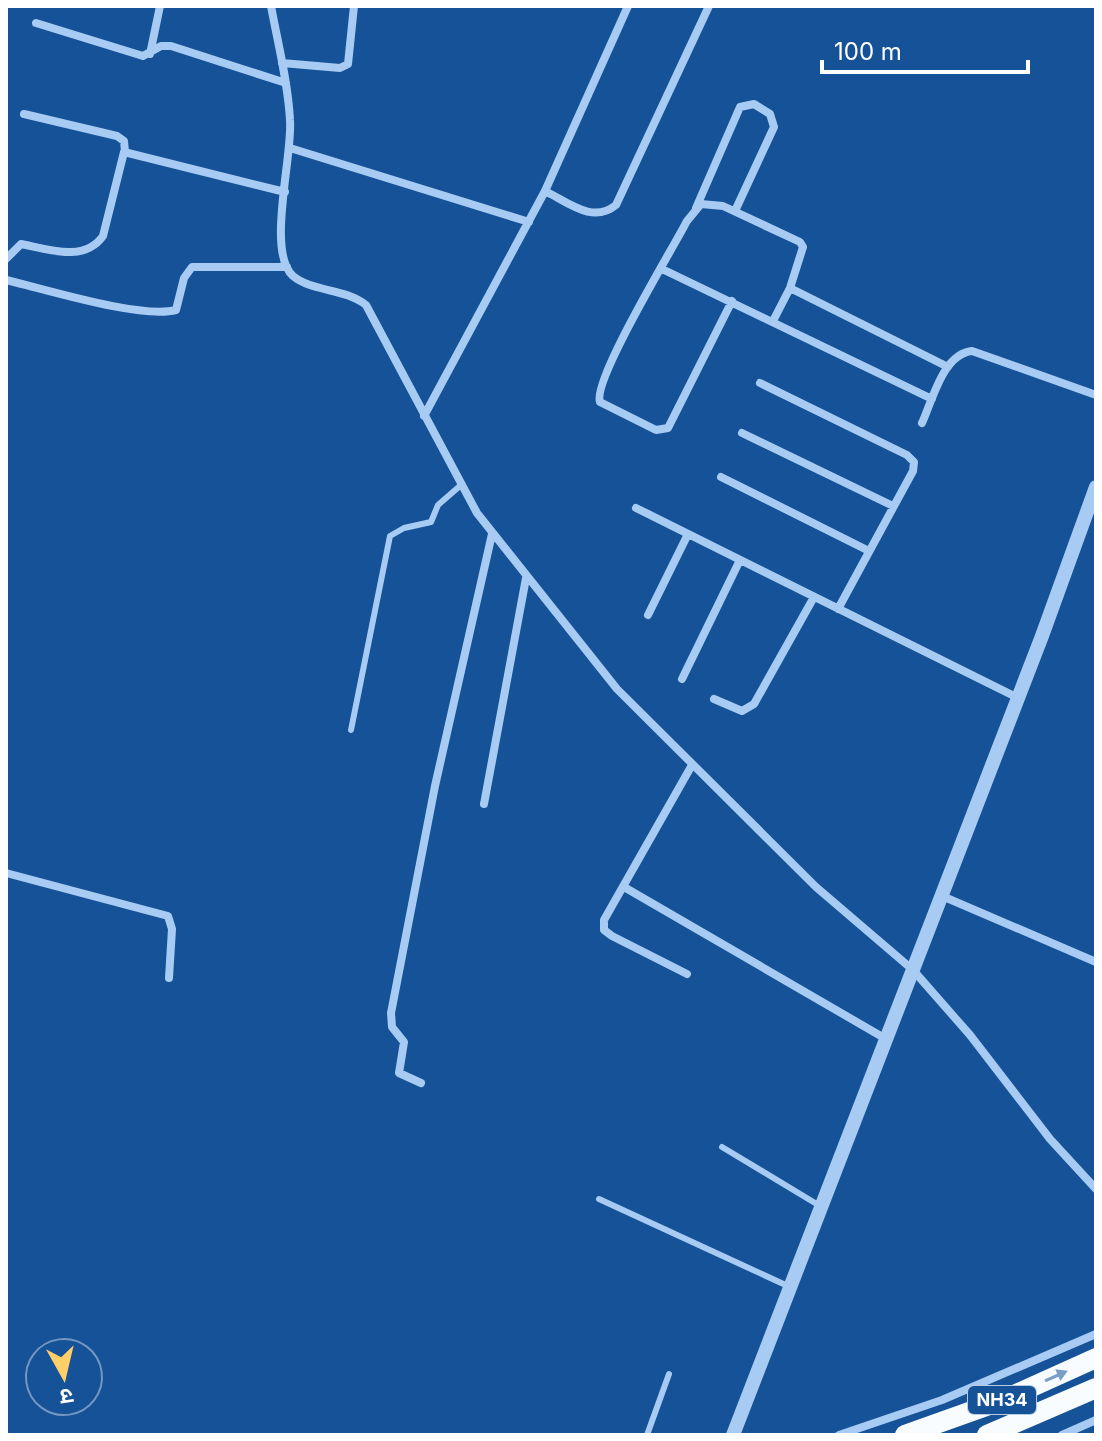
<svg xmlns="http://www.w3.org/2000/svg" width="1102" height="1441" viewBox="0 0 1102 1441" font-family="Inter,'Noto Sans Devanagari',sans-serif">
	<rect width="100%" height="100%" fill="#155297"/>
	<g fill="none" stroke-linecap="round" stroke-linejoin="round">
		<!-- service -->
		<path stroke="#a7cbf2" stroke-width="6" d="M351,730L390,536L404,528L431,522L438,505L461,485
			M722,1147L820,1206
			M599,1199L790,1287
			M647,1435L669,1374"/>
		<!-- minor -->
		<path stroke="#a7cbf2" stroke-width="8" d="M271,6C278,44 288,82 290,120C293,156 266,252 293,276C312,292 345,288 366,305L477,513L617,689L816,887L913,970L970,1035L1050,1139L1096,1189
			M36,23L143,56L161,46H171L286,83
			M150,54L160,6
			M282,63L340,68L348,64L354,6
			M24,114L117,136L124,141L125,152
			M290,148L529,222
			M545,191C569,203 593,224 616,205L709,6
			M696,208L740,107L754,104L770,114L774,127L735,211
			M6,259L21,244C47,249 84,263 103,236L124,152L285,192
			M662,269L932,399
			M6,280C45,289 140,319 176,310L184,278L192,267H287
			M790,288L948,367
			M732,301L668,428L656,430L600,402C592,381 672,250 687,221L701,204L723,206L800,242L803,247L790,288L773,321
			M760,383L907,455L914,462L913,471L838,609
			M424,416L545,191L628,6
			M922,423C933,399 943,354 972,351L1096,395
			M742,433L893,506
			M721,477L869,551
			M636,508L1018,698
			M648,615L688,534
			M682,679L740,560
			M714,699L742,711L754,704L814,597
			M484,804L526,578
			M6,873L168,916L172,929L169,978
			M624,887L886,1039
			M942,896L1096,962
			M687,974L612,936L604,930V920L692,765
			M421,1083L399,1073L404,1042L392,1027L391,1013L435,786L492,534
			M839,1435L942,1400L1096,1334
			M1062,1435L1096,1420"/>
		<!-- tertiary -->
		<path stroke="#a7cbf2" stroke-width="14" d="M733,1435L1042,636L1096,487"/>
		<!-- trunk -->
		<path stroke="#f8fcff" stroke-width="20" d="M905,1435L1003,1400L1096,1358
			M987,1435L1096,1388"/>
	</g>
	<!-- one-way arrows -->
	<defs><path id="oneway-solid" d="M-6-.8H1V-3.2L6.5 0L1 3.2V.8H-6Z" transform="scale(2)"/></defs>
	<use fill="#7b9ec6" href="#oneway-solid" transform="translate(1056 1376) rotate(-24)"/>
	<g text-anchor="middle" stroke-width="7" stroke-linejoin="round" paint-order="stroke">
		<!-- shield labels -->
		<rect fill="#155297" stroke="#b9cbe0" stroke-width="2" x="968" y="1386" width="68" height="28" rx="6"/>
		<g font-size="18" font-weight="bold" fill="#fff">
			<text x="1002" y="1406">NH34</text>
		</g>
	</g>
	<!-- border -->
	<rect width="1102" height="1441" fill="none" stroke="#ffffff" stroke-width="16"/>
	<!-- north arrow -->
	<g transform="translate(64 1377) rotate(172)"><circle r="38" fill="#155297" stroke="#7397c1" stroke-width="2"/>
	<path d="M0-6L14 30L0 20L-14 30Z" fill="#ffcf68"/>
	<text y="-12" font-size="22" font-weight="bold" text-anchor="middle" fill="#ffffff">उ</text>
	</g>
	<!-- scale -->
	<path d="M822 60v12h206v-12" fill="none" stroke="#ffffff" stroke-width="4"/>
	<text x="834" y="60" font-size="24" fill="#ffffff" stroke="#155297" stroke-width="6" paint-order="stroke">100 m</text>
</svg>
